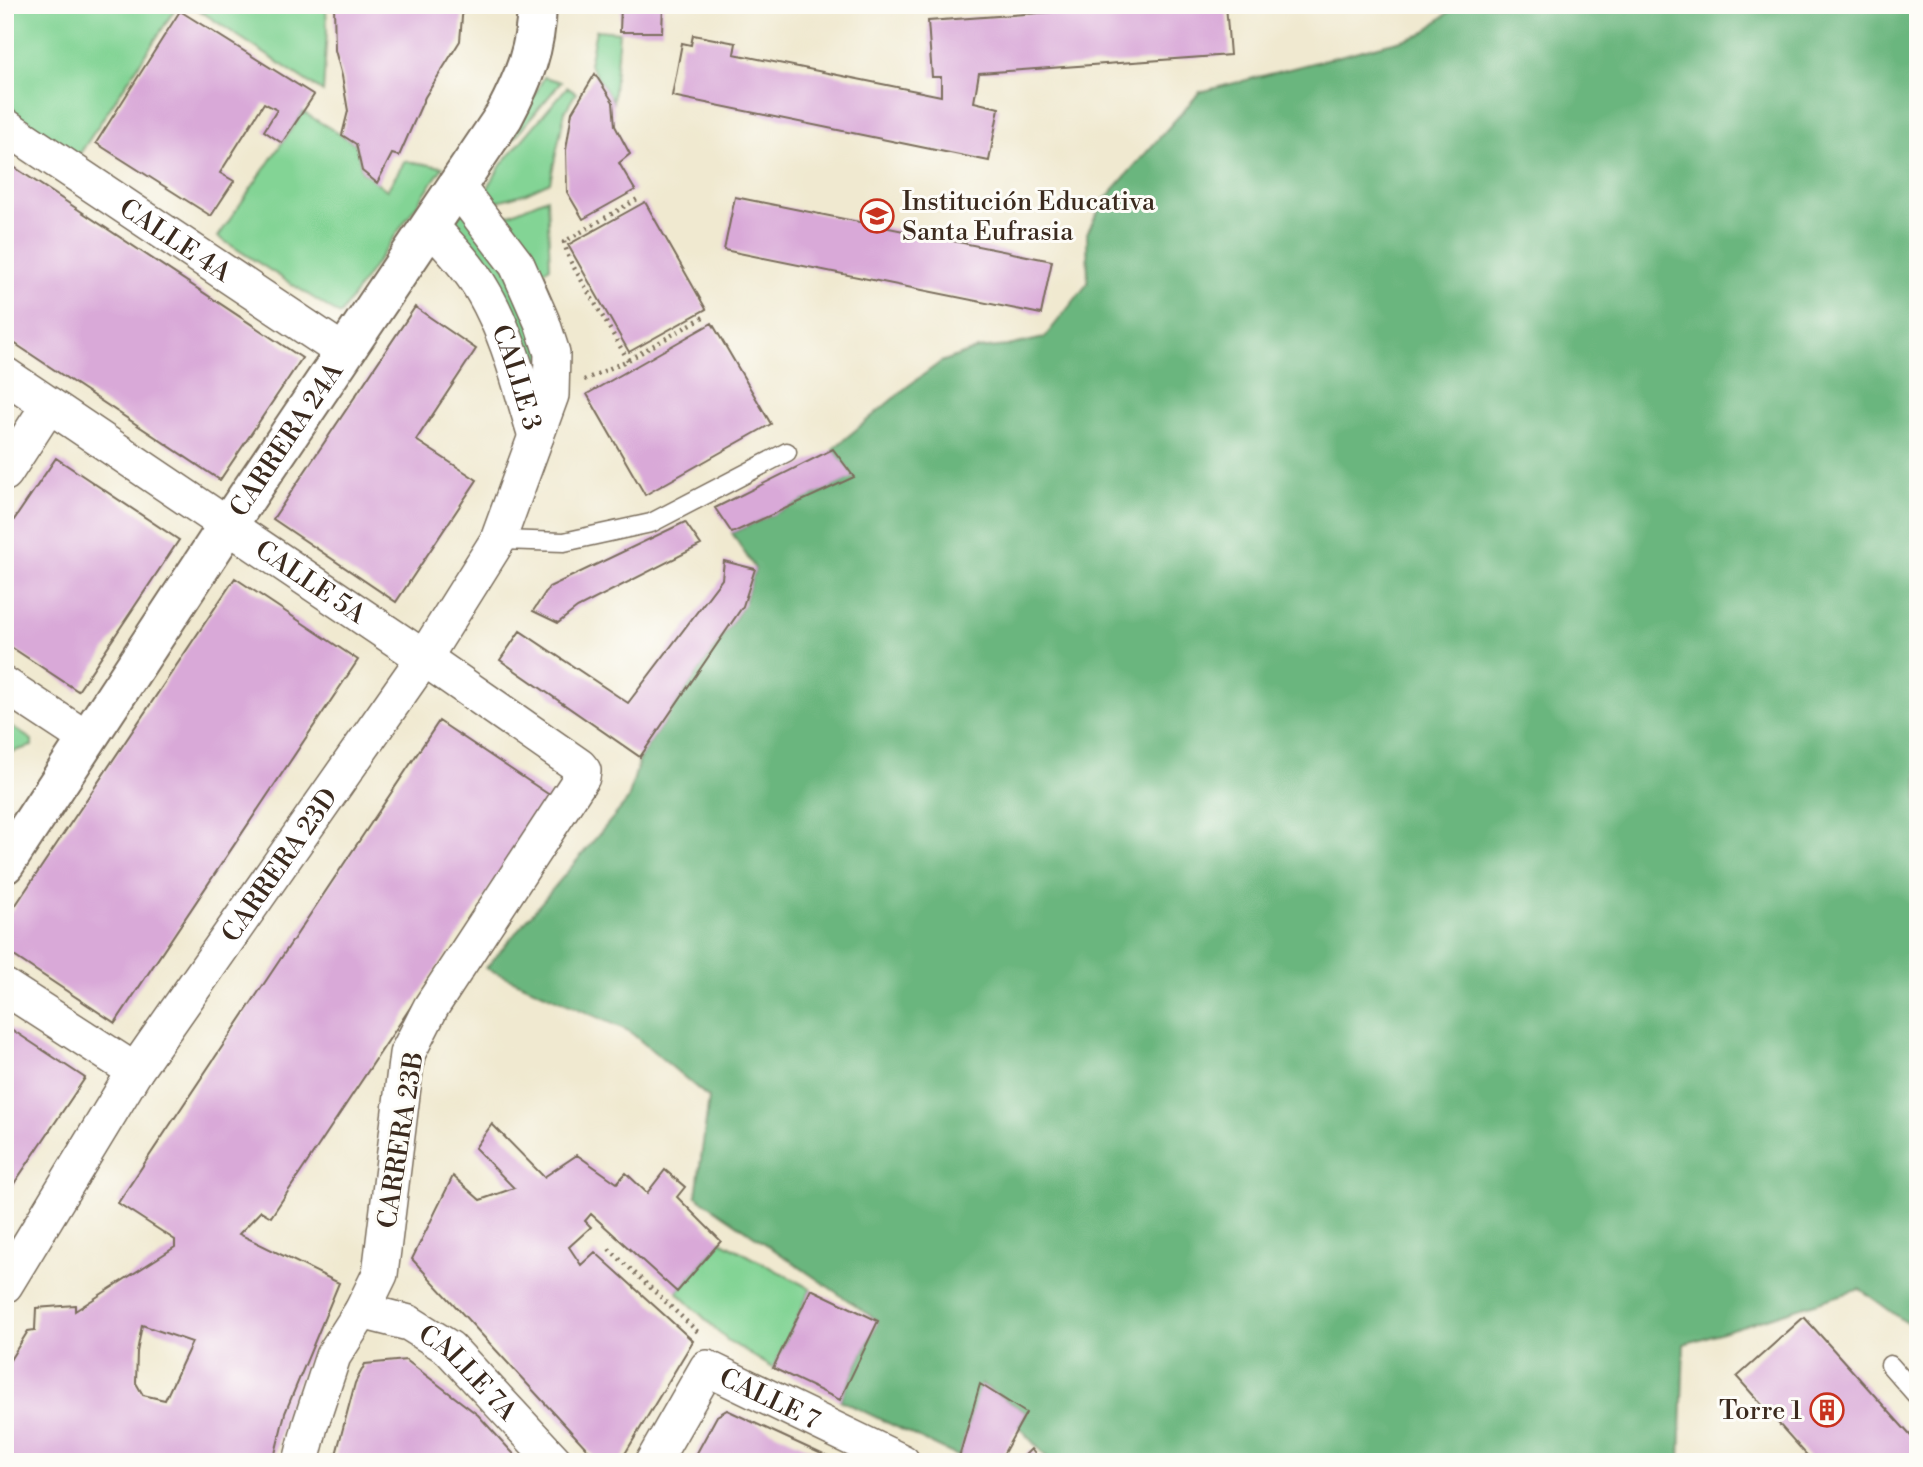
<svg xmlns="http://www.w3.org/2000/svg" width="1923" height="1467" viewBox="0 0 1923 1467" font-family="'Libre Bodoni',serif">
	<rect width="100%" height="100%" fill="#fdfcf7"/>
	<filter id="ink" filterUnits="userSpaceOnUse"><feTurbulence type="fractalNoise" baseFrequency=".0143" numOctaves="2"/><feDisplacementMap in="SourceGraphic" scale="14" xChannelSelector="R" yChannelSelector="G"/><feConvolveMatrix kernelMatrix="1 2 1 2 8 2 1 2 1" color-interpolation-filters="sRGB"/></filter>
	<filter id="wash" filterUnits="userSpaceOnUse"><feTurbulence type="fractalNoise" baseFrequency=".00686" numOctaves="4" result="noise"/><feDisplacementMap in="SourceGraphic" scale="28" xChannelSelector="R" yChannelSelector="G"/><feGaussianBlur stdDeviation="1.57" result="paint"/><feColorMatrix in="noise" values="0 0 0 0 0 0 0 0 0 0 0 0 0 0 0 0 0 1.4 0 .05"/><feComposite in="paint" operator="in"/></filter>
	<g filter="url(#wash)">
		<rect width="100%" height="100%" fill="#f0e9d0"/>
		<!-- green -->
		<path fill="#83d495" stroke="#5f7f5a" stroke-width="2" d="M5,5H178L77,158L5,111Z
			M191,5H326L327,30L323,92Z
			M596,30L619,32L613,102L589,64Z
			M544,77L561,82L507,147Z
			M567,87L576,93L565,111L550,182L526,193L491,203L486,191L501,165Z
			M303,112L356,144L362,171L387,190L405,161L443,167L340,315L218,237Z
			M547,198L550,267L536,275L500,222L505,216Z
			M464,209L508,270L543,354L545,388L450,231Z
			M5,722L32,740V746L5,754Z
			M721,1241L811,1289L773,1368L727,1340L677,1292Z"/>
		<!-- forest -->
		<path fill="#6ab67e" stroke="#52704e" stroke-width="2" d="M1457,5H1918V1331L1860,1289L1684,1344L1680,1462H1051L1019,1427L1026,1413L981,1384L959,1457L840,1400L878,1321L696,1196L709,1098L629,1031L486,968L628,800L640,757L743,606L755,569L732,533L853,477L833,449L908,386L941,362L977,349L1008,346L1044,338L1088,283L1087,233L1105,199L1200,92L1421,35Z"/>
		<g id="blocks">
			<!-- building -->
			<path fill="#d9a9d8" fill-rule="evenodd" d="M334,5H463L460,41L425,97L399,156L392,154L377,183L362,171L356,144L342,135L348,111L342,76L335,50Z
				M621,5H663L662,32H620Z
				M1149,5H1226L1230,55L979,73L974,102L999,108L989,161L672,96L682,43L691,45L693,35L736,43L734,54L941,96V77H932L928,21Z
				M180,11L314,95L282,143L264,131L277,110L264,103L220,173L234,181L211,216L96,143Z
				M595,74L613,102L615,126L630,154L619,163L635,190L583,219L567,192L566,150L572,112Z
				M5,161L302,358L220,480L5,337Z
				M735,197L1052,261L1041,314L724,250Z
				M645,202L706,309L629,352L568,245Z
				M415,307L476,349L416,440L477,480L396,602L273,519Z
				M712,323L771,424L645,495L587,394Z
				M833,449L854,477L732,533L715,508Z
				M56,458L179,540L78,691L5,643V533Z
				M685,522L701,545L577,608L558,623L533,611L549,587Z
				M724,561L755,569L743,606L640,757L500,660L520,631L628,703L722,579Z
				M235,578L358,660L115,1023L5,950V921Z
				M439,721L551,796L271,1217L261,1211L239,1234L339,1283L285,1413L273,1462H5V1368L28,1331L35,1330L36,1308L75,1305V1311L175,1247V1240L118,1203ZM142,1325L192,1342L165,1400L143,1395L136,1383L137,1352Z
				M5,1025L85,1078L5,1197Z
				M492,1124L544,1177L577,1155L617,1183L626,1173L647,1193L665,1170L685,1187L677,1197L721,1241L677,1292L591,1214L585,1221L591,1227L569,1247L581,1265L595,1252L693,1341L620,1462H599L412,1259L453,1176L480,1200L514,1188L475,1148Z
				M811,1289L878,1321L840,1400L773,1368Z
				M1804,1317L1918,1444V1462H1813L1737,1377Z
				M406,1360L478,1415L521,1462H334L355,1383L365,1364Z
				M980,1384L1026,1413L999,1462H965L959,1457Z
				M727,1410L774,1432L839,1462H692L717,1416Z
				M1031,1449L1041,1462H1018Z"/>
		</g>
	</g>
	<g filter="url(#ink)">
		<use href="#blocks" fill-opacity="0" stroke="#7a6d5c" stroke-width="2"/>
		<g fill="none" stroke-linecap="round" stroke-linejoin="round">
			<defs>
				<path id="service" d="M498,540L564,542L651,523L787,452
					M1890,1365L1918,1397"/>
				<g id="minor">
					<path id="s1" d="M5,126L345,353"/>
					<path id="s2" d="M430,226C450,247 470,268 484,293C509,336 521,389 536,436"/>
					<path id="s3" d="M5,375L424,658L579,766L583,771L582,777L431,1007L407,1054L380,1274L362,1311L333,1356L310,1426L301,1462"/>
					<path d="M5,473L49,405"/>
					<path d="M5,685L87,739"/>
					<path d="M5,987L135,1071"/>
					<path id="s4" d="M5,1285L135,1071L424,658L498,540L551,395L552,353L542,322L517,265L456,185"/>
					<path id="s5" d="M362,1311L409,1323L449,1348L555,1462"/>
					<path id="s6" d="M653,1462L707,1368L902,1462"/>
				</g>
				<g id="tertiary">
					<path id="s7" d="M5,864L228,525L504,116C524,78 536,49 537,5"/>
				</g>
			</defs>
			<!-- service casing -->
			<use href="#service" stroke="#7a6d5c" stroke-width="21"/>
			<!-- minor casing -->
			<use href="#minor" stroke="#7a6d5c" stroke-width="38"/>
			<!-- tertiary casing -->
			<use href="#tertiary" stroke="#7a6d5c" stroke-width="42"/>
			<!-- path -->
			<path stroke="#7a6d5c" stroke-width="4.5" stroke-dasharray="2 5" stroke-linecap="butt" d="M628,360L569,259L564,242L639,198
				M584,380L628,360L707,315
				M609,1249L700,1334"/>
			<!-- service -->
			<use href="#service" stroke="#fff" stroke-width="18"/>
			<!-- minor -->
			<use href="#minor" stroke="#fff" stroke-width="35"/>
			<!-- tertiary -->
			<use href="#tertiary" stroke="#fff" stroke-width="38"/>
		</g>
	</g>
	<!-- icons -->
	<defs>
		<symbol id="university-ring" viewBox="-11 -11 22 22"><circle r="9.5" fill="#fdfcf7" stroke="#c8321e" stroke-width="1.5"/><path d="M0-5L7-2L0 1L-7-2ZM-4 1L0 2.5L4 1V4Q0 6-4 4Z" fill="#c8321e"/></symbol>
		<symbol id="building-ring" viewBox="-11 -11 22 22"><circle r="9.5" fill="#fdfcf7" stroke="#c8321e" stroke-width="1.5"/><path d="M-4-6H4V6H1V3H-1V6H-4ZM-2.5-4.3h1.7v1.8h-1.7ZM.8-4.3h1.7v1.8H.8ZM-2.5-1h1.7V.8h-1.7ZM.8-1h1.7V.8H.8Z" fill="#c8321e"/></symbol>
	</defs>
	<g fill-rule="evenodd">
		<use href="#university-ring" x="858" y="197" width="38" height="38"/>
		<use href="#building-ring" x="1808" y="1391" width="38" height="38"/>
	</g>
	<g text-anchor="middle" stroke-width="6" stroke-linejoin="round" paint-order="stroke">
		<!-- poi labels -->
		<g font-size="26" fill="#3b2a1e" stroke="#fdfcf7" text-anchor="start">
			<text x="902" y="210">Institución Educativa<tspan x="902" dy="30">Santa Eufrasia</tspan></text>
			<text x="1802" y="1419" text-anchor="end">Torre 1</text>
		</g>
		<!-- street labels -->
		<g font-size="26" fill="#3b2a1e" stroke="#fdfcf7">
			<text dy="9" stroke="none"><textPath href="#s1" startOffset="205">CALLE 4A</textPath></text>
			<text dy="9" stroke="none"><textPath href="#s2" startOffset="177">CALLE 3</textPath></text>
			<text dy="9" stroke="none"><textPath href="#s7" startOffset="509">CARRERA 24A</textPath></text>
			<text dy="9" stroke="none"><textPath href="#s3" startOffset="369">CALLE 5A</textPath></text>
			<text dy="9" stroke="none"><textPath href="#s4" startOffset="502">CARRERA 23D</textPath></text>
			<text transform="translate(400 1140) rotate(-81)" y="9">CARRERA 23B</text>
			<text dy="9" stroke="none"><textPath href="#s5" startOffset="126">CALLE 7A</textPath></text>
			<text dy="9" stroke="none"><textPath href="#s6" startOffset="178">CALLE 7</textPath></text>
		</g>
	</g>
	<!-- margin -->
	<rect width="1923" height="1467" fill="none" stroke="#fdfcf7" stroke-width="28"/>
</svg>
